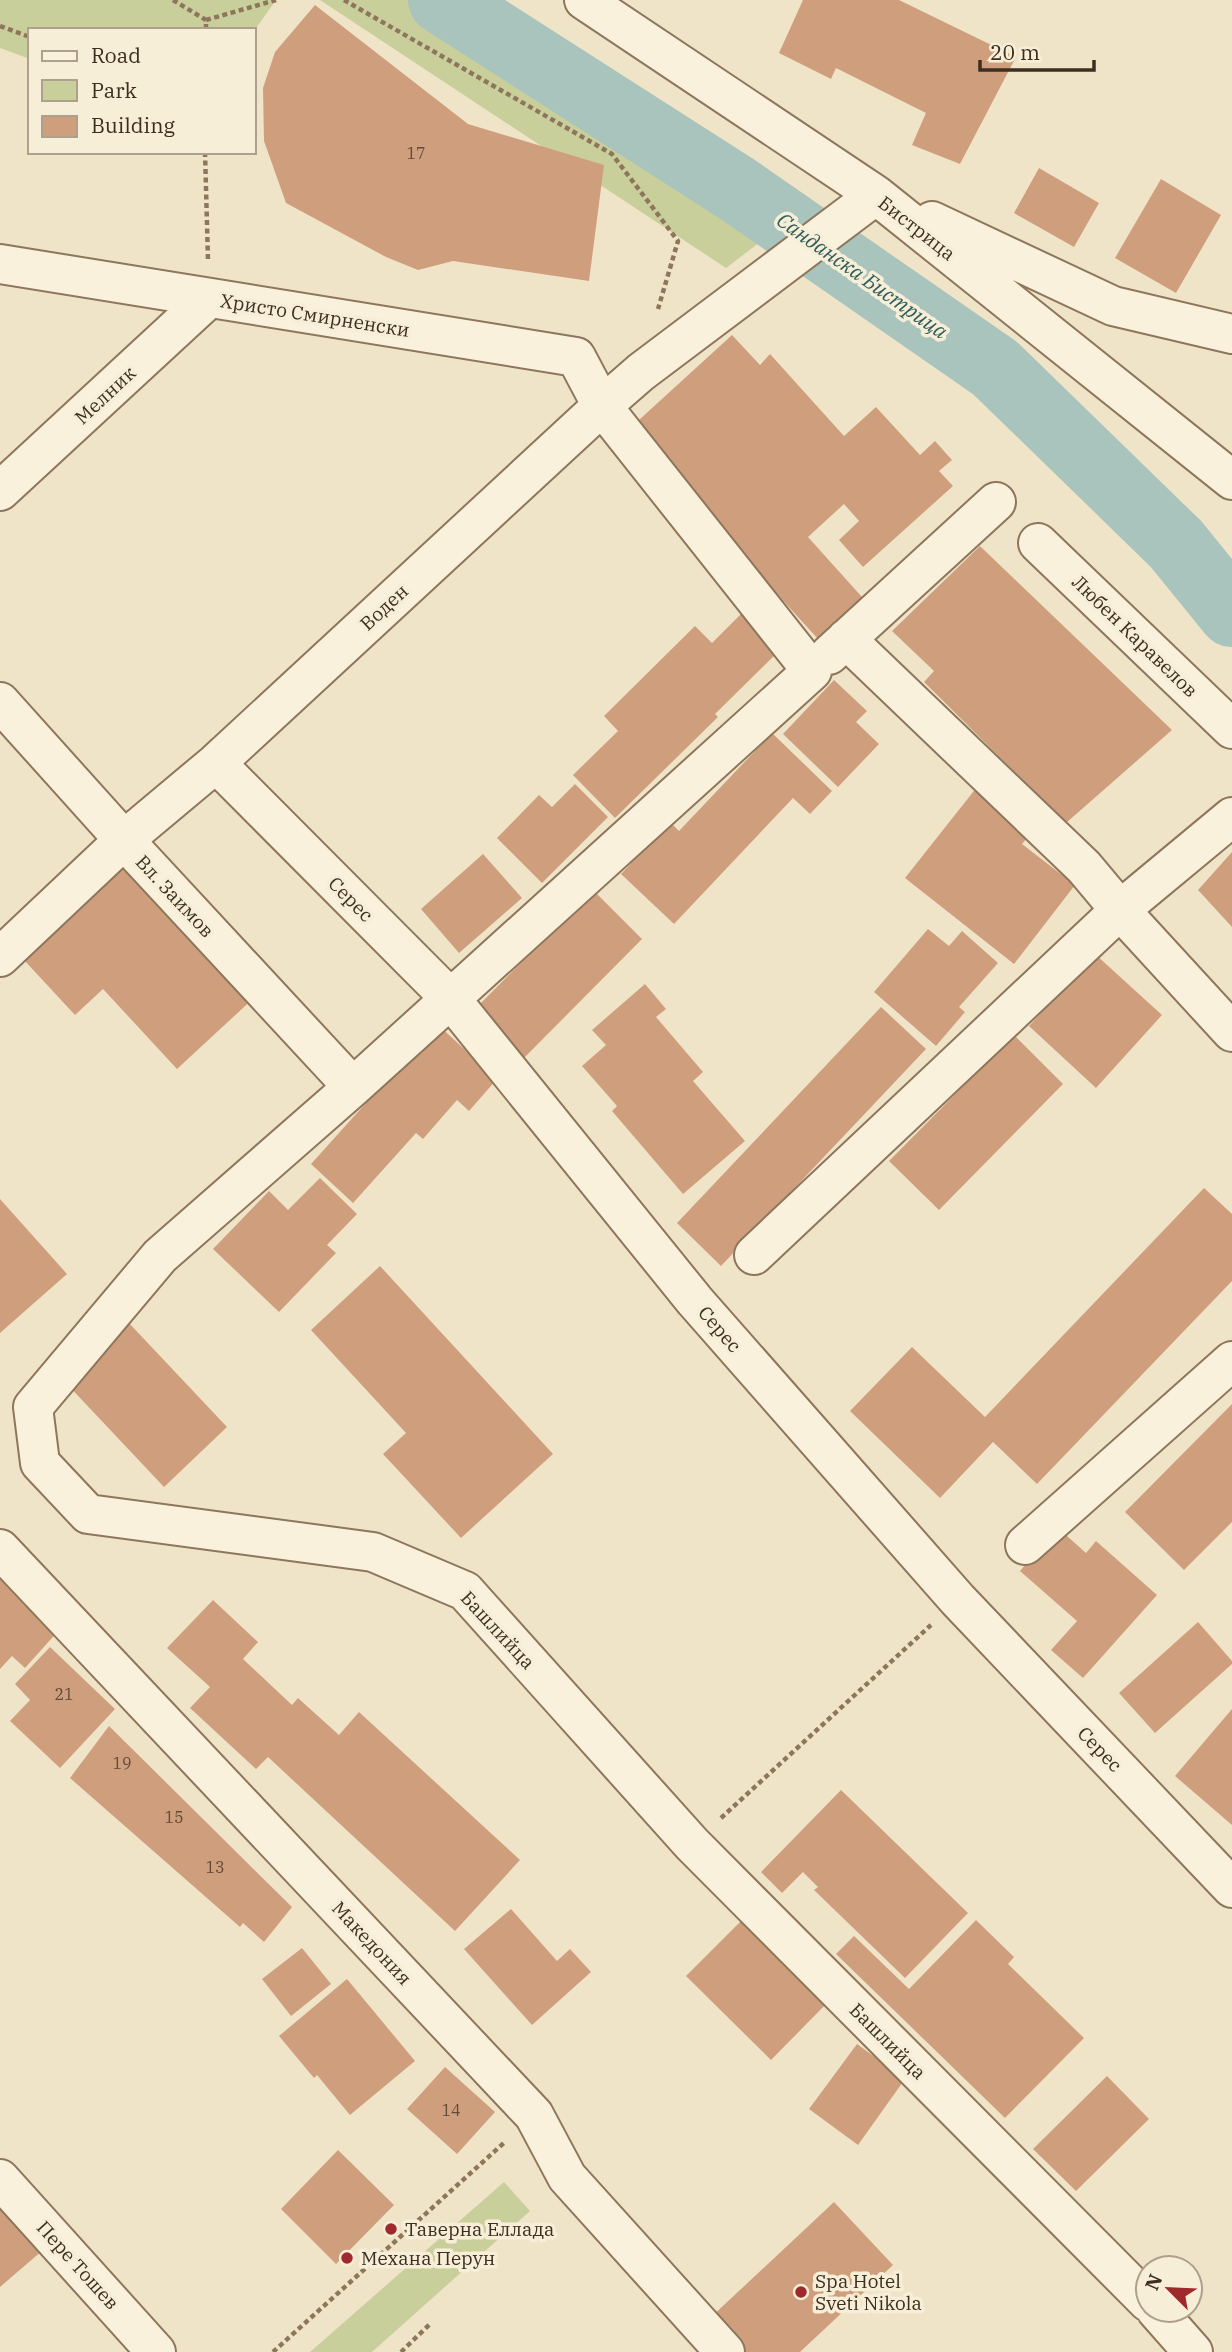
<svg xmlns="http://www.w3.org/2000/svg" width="1232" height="2352" viewBox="0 0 1232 2352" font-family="'IBM Plex Serif',serif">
	<rect width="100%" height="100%" fill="#f0e4c8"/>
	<!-- green -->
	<path fill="#c9cf9b" d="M0,0H276L254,31L30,30V59L0,48Z
		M320,0H408L772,233L726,268Z
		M504,2182L530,2211L372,2352H310Z"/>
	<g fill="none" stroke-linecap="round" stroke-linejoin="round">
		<!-- river -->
		<path stroke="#a9c4bc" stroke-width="68" d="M442,0L737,189L995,368L1176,544L1232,613"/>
	</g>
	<!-- building -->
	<path fill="#cf9f7d" d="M803,0H899L1016,57L960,164L912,145L926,113L836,68L831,79L779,53Z
		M315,5L468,124L604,165L589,281L453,261L418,270L386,257L286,203L264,141L263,88L275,52Z
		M1039,168L1099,203L1074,247L1014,213Z
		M1161,179L1221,215L1176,293L1115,258Z
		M732,335L760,365L770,354L844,436L876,407L920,455L935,441L952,460L939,471L953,486L863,567L839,540L859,521L844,504L808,537L862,597L818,639L628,430Z
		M980,546L1172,730L1066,823L924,682L934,671L892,631Z
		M748,607L785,645L715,714L718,717L615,818L573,775L618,731L604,716L695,626L712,643Z
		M834,680L867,711L856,722L879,744L838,787L783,734Z
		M772,733L832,791L810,814L793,798L674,924L621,874L670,822L679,831Z
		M575,784L608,817L542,883L497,838L539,795L552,807Z
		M977,787L1033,831L1022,844L1075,885L1014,964L905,878Z
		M1232,852V927L1198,890Z
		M483,854L522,898L459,953L421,909Z
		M131,859L257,995L177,1069L103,989L75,1015L23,959Z
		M593,890L642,939L523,1059L474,1010Z
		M928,929L949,946L962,931L998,963L959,1007L965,1012L936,1046L874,992Z
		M1095,954L1162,1015L1096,1088L1029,1026Z
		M645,984L666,1009L656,1017L703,1072L693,1081L745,1141L683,1194L612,1111L617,1106L582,1066L606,1045L592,1030Z
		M881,1007L926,1049L721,1266L677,1223Z
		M437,1024L497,1079L469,1111L457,1100L423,1139L416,1133L353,1203L311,1164Z
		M1014,1035L1063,1084L939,1210L889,1161Z
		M320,1178L357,1214L327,1245L336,1253L279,1312L213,1249L269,1191L288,1210Z
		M1204,1188L1232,1214V1281L1037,1484L993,1442L940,1498L850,1411L912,1347L985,1417Z
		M0,1199L67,1274L0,1333Z
		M380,1266L553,1454L461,1538L383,1454L406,1433L311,1330Z
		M128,1322L227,1427L164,1487L65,1382Z
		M1232,1404V1522L1184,1570L1125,1512Z
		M1058,1528L1086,1553L1096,1541L1157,1595L1083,1678L1051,1650L1077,1621L1020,1571Z
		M0,1574L60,1629L25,1668L12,1656L0,1669Z
		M213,1600L258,1642L243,1659L292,1705L298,1698L339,1735L359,1712L520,1860L455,1931L268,1757L256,1769L190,1708L210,1687L167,1648Z
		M1198,1622L1232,1661V1664L1155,1733L1119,1693Z
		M50,1647L115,1709L60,1768L10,1721L30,1700L15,1684Z
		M1232,1709V1825L1175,1776Z
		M109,1726L292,1907L264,1942L243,1923L240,1927L70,1778Z
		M841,1790L968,1913L905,1978L814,1890L818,1887L803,1872L782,1893L761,1872Z
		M511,1909L557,1961L570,1949L591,1972L532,2025L464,1949Z
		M746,1916L830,2000L771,2060L686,1976Z
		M976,1920L1014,1957L1008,1964L1084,2038L1005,2118L836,1954L854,1936L909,1989Z
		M302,1948L331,1984L291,2016L262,1979Z
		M347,1979L415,2061L350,2115L317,2075L314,2078L279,2036Z
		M857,2044L905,2079L858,2145L809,2109Z
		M445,2067L495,2112L457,2154L407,2109Z
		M1107,2076L1149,2119L1076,2191L1033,2149Z
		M338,2150L394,2205L336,2264L281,2209Z
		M0,2197L43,2250L0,2287Z
		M834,2202L893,2265L800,2352H739L709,2319Z"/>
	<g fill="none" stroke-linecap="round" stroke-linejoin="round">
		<defs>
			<path id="minor" d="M584,0L876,195L1232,480
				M932,221L1113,306L1232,334
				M0,264L576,357L602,406L812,671L353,1087L160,1256L33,1407L40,1463L88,1514L373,1552L465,1591L692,1844L1148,2302
				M0,491L209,298
				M1038,543L1232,729
				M846,639L1084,867L1120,910L1232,1032
				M829,655L996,502
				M0,702L124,840L353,1087
				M216,763L450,998L695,1301L958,1600L1232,1888
				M0,957L124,840L216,763L602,406L641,372L876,195
				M754,1255L1120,910L1232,817
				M1025,1545L1232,1361
				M0,1549L534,2115L567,2177L725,2352
				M0,2179L156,2352
				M1156,2310L1193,2352"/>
		</defs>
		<!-- minor casing -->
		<use href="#minor" stroke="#8d765c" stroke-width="42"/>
		<!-- path -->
		<path stroke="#8d765c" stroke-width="4.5" stroke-dasharray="5 3.5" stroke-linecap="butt" d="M173,0L206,20V30
			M344,0L612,154L678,241L658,309
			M206,20L276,0
			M0,26L30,37
			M205,152L208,260
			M721,1818L931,1625
			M273,2352L506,2141
			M401,2352L431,2323"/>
		<!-- minor -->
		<use href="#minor" stroke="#faf1dc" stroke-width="38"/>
	</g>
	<!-- markers -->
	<g fill="#9e2a2b" stroke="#f7eed8" stroke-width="2.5">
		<circle cx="391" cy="2229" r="7"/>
		<circle cx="347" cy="2258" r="7"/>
		<circle cx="801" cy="2292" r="7"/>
	</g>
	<g text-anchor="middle" stroke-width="7" stroke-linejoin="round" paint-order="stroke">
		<!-- number labels -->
		<g font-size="16" fill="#624a37">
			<text x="416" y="159">17</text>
			<text x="64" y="1700">21</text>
			<text x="122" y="1769">19</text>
			<text x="174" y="1823">15</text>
			<text x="215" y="1873">13</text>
			<text x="451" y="2116">14</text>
		</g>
		<!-- street labels -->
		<g font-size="19" fill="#3d2e20" stroke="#f7eed8">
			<text transform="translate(917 228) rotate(38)" y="7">Бистрица</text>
			<text transform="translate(315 315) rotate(9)" y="7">Христо Смирненски</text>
			<text transform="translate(105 395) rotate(-43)" y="7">Мелник</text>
			<text transform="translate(384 607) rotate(-43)" y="7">Воден</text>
			<text transform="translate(1135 636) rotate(44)" y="7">Любен Каравелов</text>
			<text transform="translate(175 896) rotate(47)" y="7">Вл. Заимов</text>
			<text transform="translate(351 899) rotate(45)" y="7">Серес</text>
			<text transform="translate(720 1329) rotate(49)" y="7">Серес</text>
			<text transform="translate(498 1630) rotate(47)" y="7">Башлийца</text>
			<text transform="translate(1100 1749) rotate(46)" y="7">Серес</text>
			<text transform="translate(372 1943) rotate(47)" y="7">Македония</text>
			<text transform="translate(888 2041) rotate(45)" y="7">Башлийца</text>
			<text transform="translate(78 2265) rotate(48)" y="7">Пере Тошев</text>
		</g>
		<!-- poi labels -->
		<g font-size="19" fill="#3d2e20" stroke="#f7eed8" text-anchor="start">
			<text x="405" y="2236">Таверна Еллада</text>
			<text x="361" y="2265">Механа Перун</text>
			<text x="815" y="2288">Spa Hotel<tspan x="815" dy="22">Sveti Nikola</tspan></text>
		</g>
		<!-- water labels -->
		<g font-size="21" font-style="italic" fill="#2f5d5a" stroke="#f7eed8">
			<text transform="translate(862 276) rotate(35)" y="7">Санданска Бистрица</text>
		</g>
	</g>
	<!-- legend -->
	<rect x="28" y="28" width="228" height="126" fill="#f7eed8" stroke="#ada18e" stroke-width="2"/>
	<rect x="42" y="51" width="35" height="10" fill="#faf1dc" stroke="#ada18e" stroke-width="2"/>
	<text x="91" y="63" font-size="21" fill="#3d2e20">Road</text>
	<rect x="42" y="80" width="35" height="21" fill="#c9cf9b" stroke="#ada18e" stroke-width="2"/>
	<text x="91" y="98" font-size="21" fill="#3d2e20">Park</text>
	<rect x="42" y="116" width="35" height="21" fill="#cf9f7d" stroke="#ada18e" stroke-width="2"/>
	<text x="91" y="133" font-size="21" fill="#3d2e20">Building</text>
	<!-- north arrow -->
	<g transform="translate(1169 2289) rotate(294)"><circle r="33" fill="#f7eed8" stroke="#ada18e" stroke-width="2"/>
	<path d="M0-5L12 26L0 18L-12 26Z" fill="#9e2a2b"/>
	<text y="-10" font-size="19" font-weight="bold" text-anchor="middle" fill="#3d2e20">N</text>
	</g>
	<!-- scale -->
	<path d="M980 60v10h114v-10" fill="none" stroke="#3d2e20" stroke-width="3.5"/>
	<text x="990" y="60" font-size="21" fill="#3d2e20" stroke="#f7eed8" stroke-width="5" paint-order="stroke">20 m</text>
</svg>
